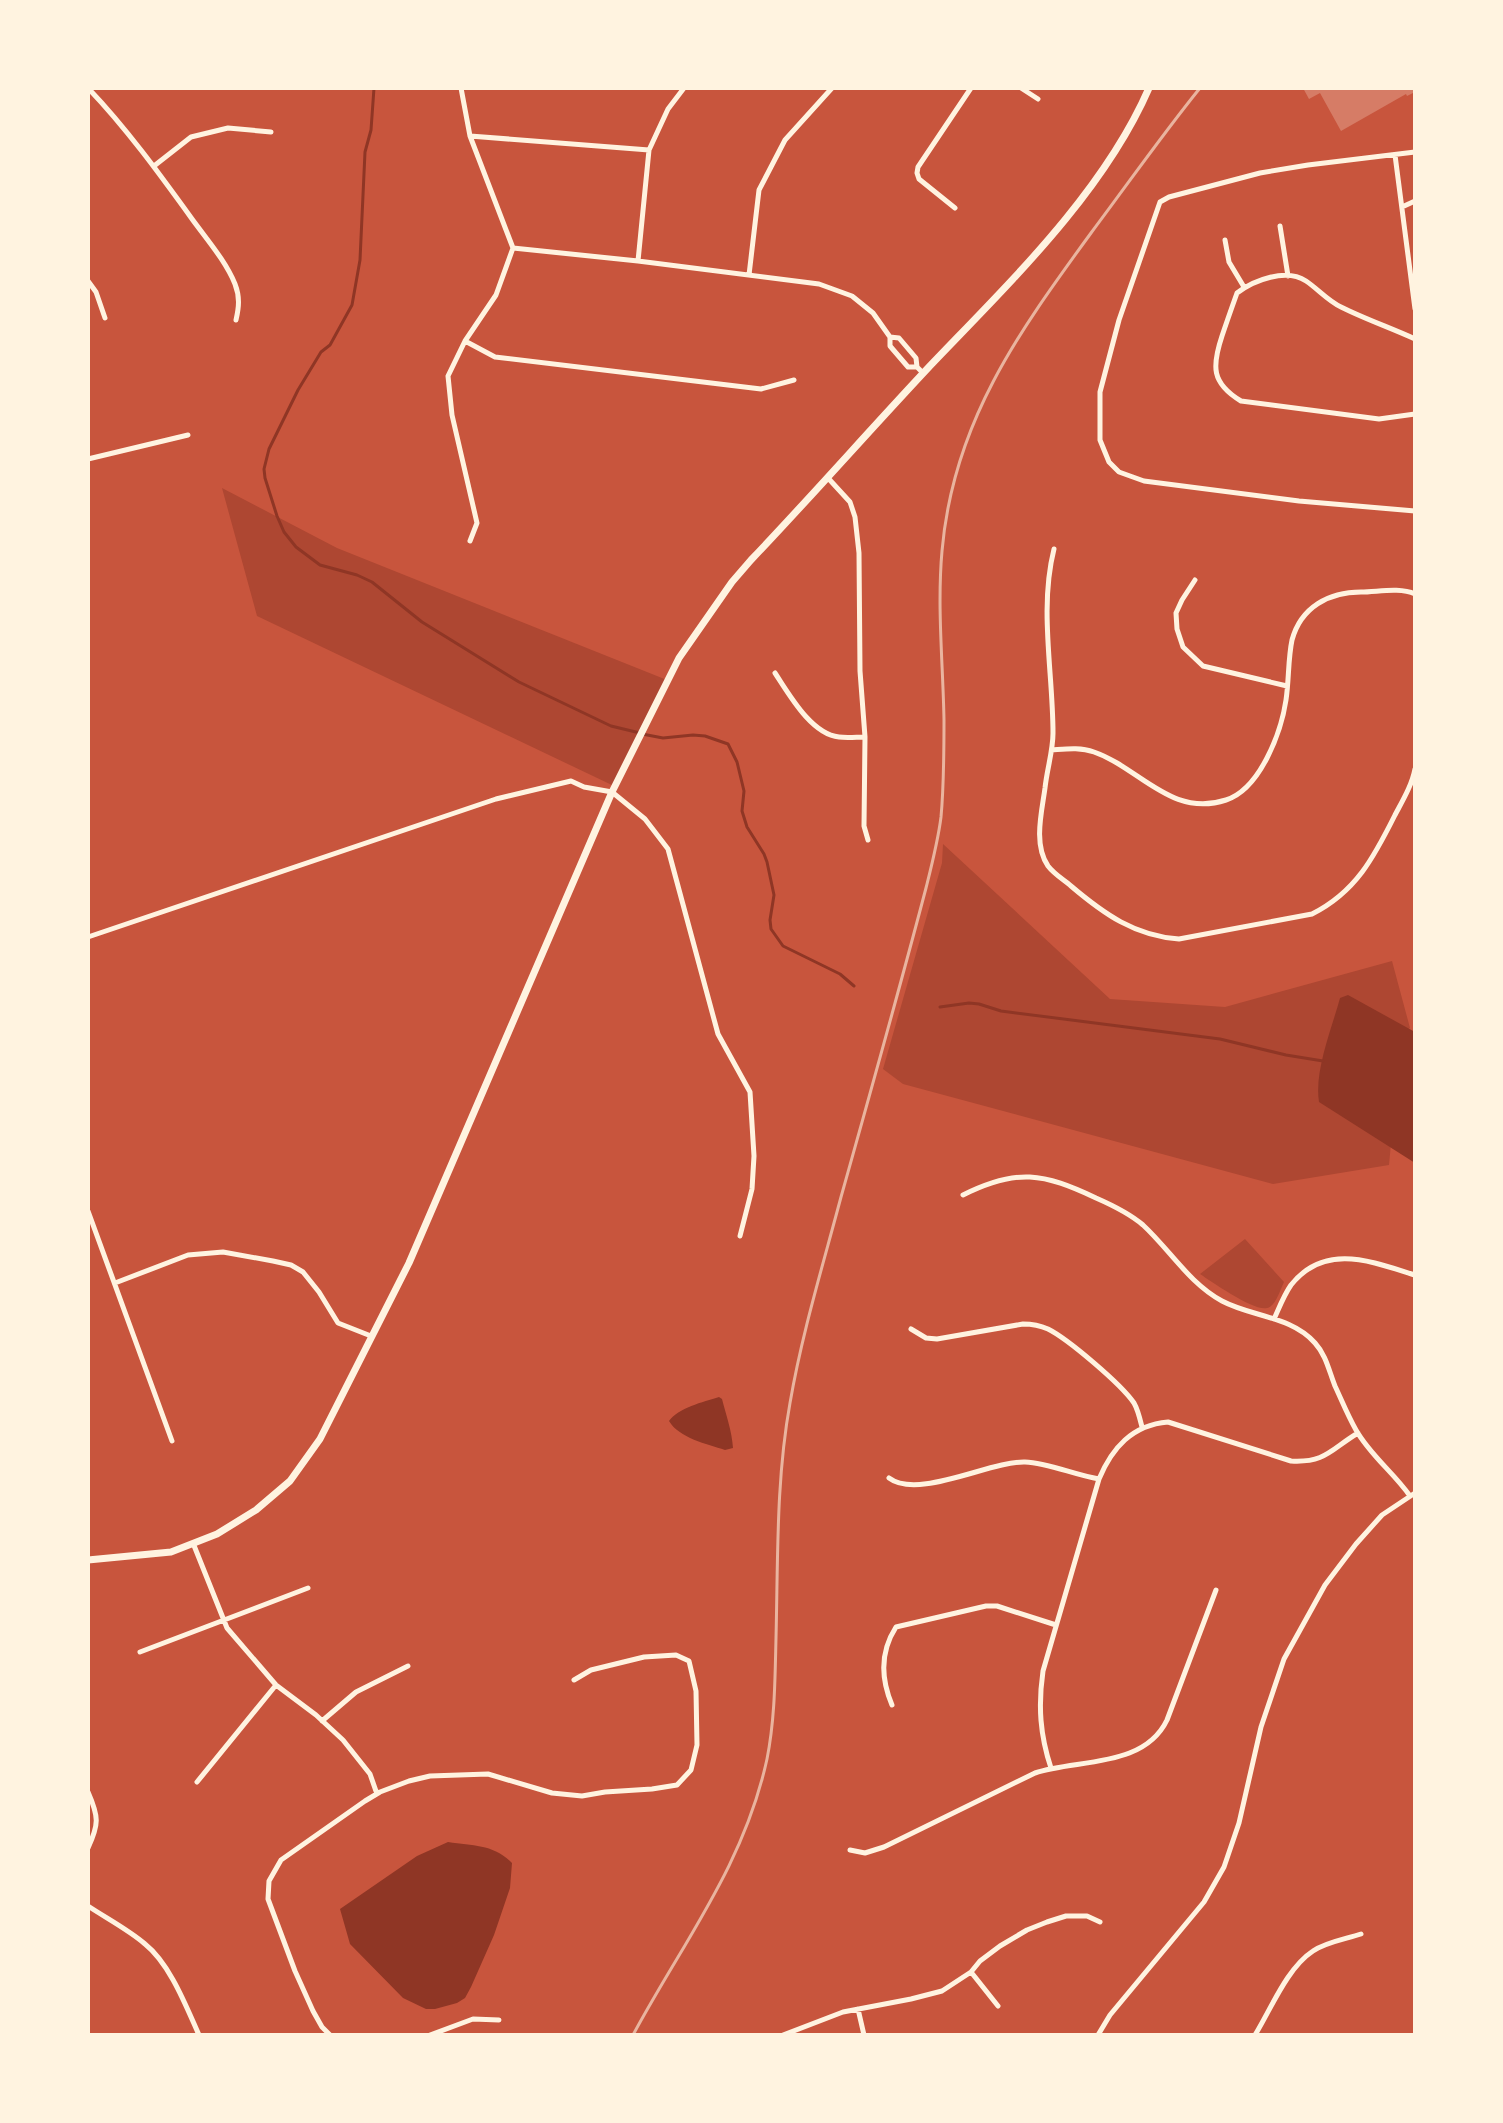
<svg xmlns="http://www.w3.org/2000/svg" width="1503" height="2123" viewBox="0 0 1503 2123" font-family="Lato,sans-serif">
	<rect width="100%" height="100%" fill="#c8553d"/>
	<!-- green -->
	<path fill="#ae4732" d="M222,488L337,548L667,680L614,786L257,616Z
		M943,844L1110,999L1225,1007L1392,961L1410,1028L1350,1071L1394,1111L1389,1165L1273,1184L903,1084L883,1069L942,863Z
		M1245,1239L1284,1282C1280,1290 1276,1306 1267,1308C1255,1312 1212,1282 1200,1274Z"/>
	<!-- water -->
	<path fill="#8f3625" d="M1348,995L1415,1032V1163L1319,1102C1314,1071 1332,1028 1340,998Z
		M719,1397L722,1399C726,1415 732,1431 733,1448L725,1450C707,1444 679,1438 669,1421C678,1408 703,1402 719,1397Z
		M448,1842C474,1846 493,1844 512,1863L510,1888L494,1935L471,1987L465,1998L457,2003L435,2009H426L403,1998L350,1944L340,1909L417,1856Z"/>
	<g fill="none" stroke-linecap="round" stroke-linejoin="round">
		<!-- stream -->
		<path stroke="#8f3625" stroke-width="3" d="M374,88L371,130L365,152L360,260L352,305L330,345L321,352L298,390L269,449L264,469L265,478L277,516L284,532L296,547L320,565L357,575L372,582L422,622L519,682L611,726L640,733
			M642,734L663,738L693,735L705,736L728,744L737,762L744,791L742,811L747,827L764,854L767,862L774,895L770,920L771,929L783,946L840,974L854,986
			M940,1007L969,1003L979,1004L1001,1011L1220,1039L1286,1055L1323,1061"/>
	</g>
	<!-- building -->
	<path fill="#d67c66" d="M1303,88H1415V92L1407,96L1406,94L1341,131L1320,93L1309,99Z"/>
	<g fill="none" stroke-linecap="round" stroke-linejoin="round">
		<!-- minor -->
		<path stroke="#fff3e0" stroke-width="5" d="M88,88C128,130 161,176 195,223C209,242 226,262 235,284C240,297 239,307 236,320
			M461,88L470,136L513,248L496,295L465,341L448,376L452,415L477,523L470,541
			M1021,88L1038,99
			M470,136L649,150
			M1415,152L1308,165L1260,173L1169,197L1160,202L1119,320L1100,392V440L1109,462L1119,472L1144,481L1299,501L1415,511
			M1395,155L1415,309
			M154,166L191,137L228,128L271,132
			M1402,207L1415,201
			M955,208L919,179L917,173L918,167L971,88
			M1280,226L1288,276
			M1225,240L1229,262L1244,287
			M513,248L638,261L819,284L852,296L873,313L890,337V346L908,367H917L923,373
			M638,261L649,150L668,109L684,88
			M749,275L759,190L785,140L832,88
			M88,281L96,292L105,318
			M890,337L899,338L916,358L917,367
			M1415,339C1391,328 1365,319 1341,307C1328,301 1318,289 1306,281C1286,268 1254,280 1237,293C1232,307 1227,321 1222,336C1212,366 1211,383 1241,401L1379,419L1415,414
			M465,341L495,357L761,389L794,380
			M88,459L188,435
			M828,478L850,502L855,517L859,553L860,671L865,737L864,826L868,840
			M1054,549C1039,609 1053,672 1053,733C1053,751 1047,769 1045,788C1042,811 1033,844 1048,866C1054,874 1064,880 1071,886C1104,914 1135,936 1179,939L1312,914C1356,892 1374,857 1395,815C1403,800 1412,785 1415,769
			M1195,580L1182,600L1176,613L1177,629L1183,647L1203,666L1287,686
			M775,673C789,694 811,734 839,737C847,738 857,737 865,737
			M1052,750C1066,749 1080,747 1094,752C1140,768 1171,818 1226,800C1260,789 1281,733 1286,700C1289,680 1288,659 1292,640C1301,607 1329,592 1361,592C1378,592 1399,587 1415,594
			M88,937L496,799L571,781L584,787L612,792L645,819L668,849L718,1034L750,1092L754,1156L752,1189L740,1236
			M963,1195C1017,1168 1043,1173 1096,1198C1112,1205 1129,1213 1143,1225C1170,1250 1189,1283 1222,1301C1252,1317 1291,1316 1315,1343C1326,1355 1329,1371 1335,1386C1342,1401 1348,1416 1356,1430C1370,1455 1394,1473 1410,1496
			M88,1211L172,1441
			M115,1283L188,1255L223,1252L273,1261L291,1265L303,1272L319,1292L338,1323L371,1336
			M1274,1319C1279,1308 1284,1295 1291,1285C1325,1242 1373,1262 1415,1275
			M911,1329L926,1338L937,1339L1023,1324C1032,1324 1039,1325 1048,1329C1068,1339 1121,1384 1134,1403C1138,1410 1140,1419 1142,1427
			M889,1478C918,1500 990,1461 1025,1462C1049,1463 1074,1475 1099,1479
			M193,1543L227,1628L276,1685L316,1715L343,1740L370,1774L377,1794
			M140,1652L308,1588
			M892,1705C881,1679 880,1652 896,1627L986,1606H997L1056,1625
			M322,1721L356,1692L408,1666
			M1051,1768C1040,1735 1038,1706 1043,1671L1099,1479C1112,1448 1132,1425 1168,1422L1291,1461C1326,1463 1331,1449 1358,1433
			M197,1782L276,1685
			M88,1792C99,1817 99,1824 88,1848
			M850,1850L865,1853L884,1847L1035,1773C1078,1759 1144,1768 1167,1720L1216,1590
			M88,1906C106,1918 129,1930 145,1944C170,1964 186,2006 199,2035
			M971,1972L998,2006
			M858,2009L864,2035
			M330,2035L322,2027L313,2011L295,1971L268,1899L269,1881L281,1860L365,1801L380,1792L409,1781L430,1776L488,1774L552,1793L582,1796L605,1792L652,1789L677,1785L691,1770L697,1745L696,1691L689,1661L676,1655L644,1657L591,1670L574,1680
			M430,2035L473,2019L499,2020
			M783,2035L843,2012L911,1999L942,1991L971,1972L980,1961L1000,1946L1027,1930L1047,1922L1066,1916H1087L1100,1922
			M1098,2035L1110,2015L1204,1902L1224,1867L1239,1823L1261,1727L1284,1659L1325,1585L1356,1544L1382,1515L1415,1493
			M1255,2035C1271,2009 1287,1968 1313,1951C1326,1942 1346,1939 1361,1934"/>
		<!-- secondary -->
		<path stroke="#fff3e0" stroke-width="7" d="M88,1560L171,1552L217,1534L256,1510L290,1481L320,1439L409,1263L612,792L679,658L732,582L751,560C811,497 868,432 928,368C1007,285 1103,194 1149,88"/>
		<!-- rail -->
		<path stroke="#e9b49f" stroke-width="3" d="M633,2035C683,1942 744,1865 767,1759C775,1719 775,1678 776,1638C778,1559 776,1480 790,1403C802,1333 823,1265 841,1197C870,1094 899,991 926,888C932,864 938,841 941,817C944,785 944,752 944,720C943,664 937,607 942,551C953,423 1018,333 1091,233C1127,185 1162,135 1200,88"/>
	</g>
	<!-- border -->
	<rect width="1503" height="2123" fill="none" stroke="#fff3e0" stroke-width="180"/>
</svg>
